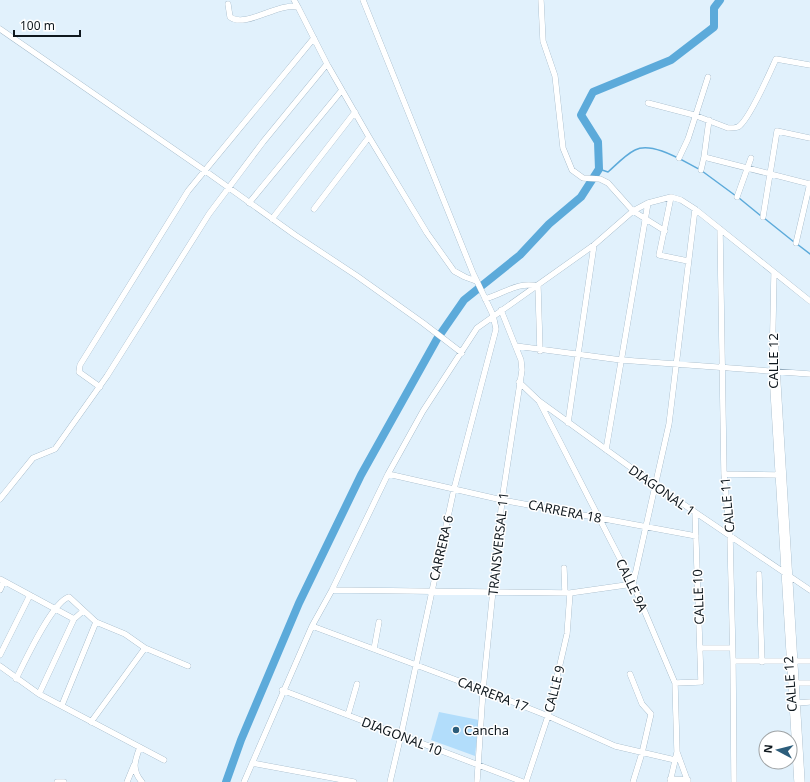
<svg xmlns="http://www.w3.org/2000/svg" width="810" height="782" viewBox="0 0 810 782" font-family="'Noto Sans',sans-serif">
	<rect width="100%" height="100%" fill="#e1f1fc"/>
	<!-- green -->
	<path fill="#b2ddfb" d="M439,712L479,720L475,756L431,740Z"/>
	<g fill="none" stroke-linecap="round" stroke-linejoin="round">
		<!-- stream -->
		<path stroke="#5caada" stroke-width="1.5" d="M599,169L608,172C616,165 625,155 635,150C652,141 683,161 699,169
			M702,171L736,196
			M739,198L761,216
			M764,218L794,242
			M797,244L810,254"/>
		<!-- river -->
		<path stroke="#5caada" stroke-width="8" d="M226,782L241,740L299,603L361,475L437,339L464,300L520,255L549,224L581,197L599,169L598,142L581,115L593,92L671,60L714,27V8L720,0"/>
		<defs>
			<path id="minor" d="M294,0L298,7
				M363,0L473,273L493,315L496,329L454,489L401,735L390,782
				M541,0L543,41L555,76L563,148L572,170L583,178L600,179L608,183L633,211L665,231
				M228,4L230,17C245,29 278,2 298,7L327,64L369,137L427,233L454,271L465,277L476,281
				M0,29L204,170L295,235L357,276L423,323L462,353
				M648,103L694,115L728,128C731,128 735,128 738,127C749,121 770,72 776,59L810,65
				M704,157L709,120
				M679,158L688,139L708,77
				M701,170L704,157L810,184
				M671,197L659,255L688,261
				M737,197L751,158
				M249,203L342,90
				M314,209L369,137
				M763,217L777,131L810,138
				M272,219L355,112
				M720,229L724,474L730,536L733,661L734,782
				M796,243L810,183
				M774,273L772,372L797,782
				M485,299C504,294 517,281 538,286L540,351
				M775,335L802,782
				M516,346L621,360L810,374
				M519,382L539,401L655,485L810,590
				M100,387L79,372L80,365L188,191L314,38
				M539,401L633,584L675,683L677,752L670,782
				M568,423L594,245
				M606,450L648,203
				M388,474L502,500L696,536
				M724,474L780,475
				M0,499L33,458L55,449L107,376L209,214L263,142L327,64
				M564,568L565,593
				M759,574L762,662
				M0,579L74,619
				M0,590L4,581
				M332,590L570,593L633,584L669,424L695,209
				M312,626L483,690L548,716L615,746L675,760
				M700,648H732
				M374,649L379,622
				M0,655L30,595
				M733,661H810
				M0,666L39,694L164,760
				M630,674L642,704L651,714L642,753L633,782
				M16,679C25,661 52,602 69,597L96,622L125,634L145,648L188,666
				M675,683L701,682L695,513
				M796,683H810
				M282,690L523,782
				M39,694L74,619L83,611
				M797,703L810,702
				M62,705L96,622
				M348,715L357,684
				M91,722L145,648
				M140,747C135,760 131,770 142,782
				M677,752L688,782
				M252,763L354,782
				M670,779L688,780
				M57,782H64
				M127,782L134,765
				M244,782L312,626L332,590L388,474L423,411L477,328L594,245L633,211L648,203L671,197L681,200L695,209L810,301
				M477,782L483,690L502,500L522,370L521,360L501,310
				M526,782L548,716L567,634L570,593"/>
		</defs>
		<!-- minor casing -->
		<use href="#minor" stroke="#92abbd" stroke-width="6"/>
		<!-- minor -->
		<use href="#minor" stroke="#fff" stroke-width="5.5"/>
	</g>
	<!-- markers -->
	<circle fill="#2c5d7b" stroke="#fff" stroke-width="1.5" cx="456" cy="730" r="4"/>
	<g text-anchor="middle" stroke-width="3" stroke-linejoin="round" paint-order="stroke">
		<!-- street labels -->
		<g font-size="13" fill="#0f181e" stroke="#fff">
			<text transform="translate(773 361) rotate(-90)" y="5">CALLE 12</text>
			<text transform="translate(662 490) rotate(35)" y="5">DIAGONAL 1</text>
			<text transform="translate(727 505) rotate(-95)" y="5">CALLE 11</text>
			<text transform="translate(565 511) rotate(11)" y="5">CARRERA 18</text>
			<text transform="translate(498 544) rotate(-84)" y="5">TRANSVERSAL 11</text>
			<text transform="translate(441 548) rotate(-77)" y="5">CARRERA 6</text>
			<text transform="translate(632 585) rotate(65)" y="5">CALLE 9A</text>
			<text transform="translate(698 597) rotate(-92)" y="5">CALLE 10</text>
			<text transform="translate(790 684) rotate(-94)" y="5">CALLE 12</text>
			<text transform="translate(554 689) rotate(-76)" y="5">CALLE 9</text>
			<text transform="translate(493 694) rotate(21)" y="5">CARRERA 17</text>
			<text transform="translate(402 736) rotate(21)" y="5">DIAGONAL 10</text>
		</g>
		<!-- poi labels -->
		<g font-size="13" fill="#0f181e" stroke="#fff" text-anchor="start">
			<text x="464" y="735">Cancha</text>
		</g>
	</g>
	<!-- north arrow -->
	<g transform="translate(778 750) rotate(277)"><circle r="19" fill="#ffffff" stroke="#9fa3a5"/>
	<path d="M0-3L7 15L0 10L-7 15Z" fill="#2c5d7b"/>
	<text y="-6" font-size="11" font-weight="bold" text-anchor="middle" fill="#0f181e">N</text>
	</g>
	<!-- scale -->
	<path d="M14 30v6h66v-6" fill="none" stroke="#0f181e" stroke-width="2"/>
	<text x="20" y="30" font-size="12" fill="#0f181e" stroke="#ffffff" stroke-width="3" paint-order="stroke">100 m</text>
</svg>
